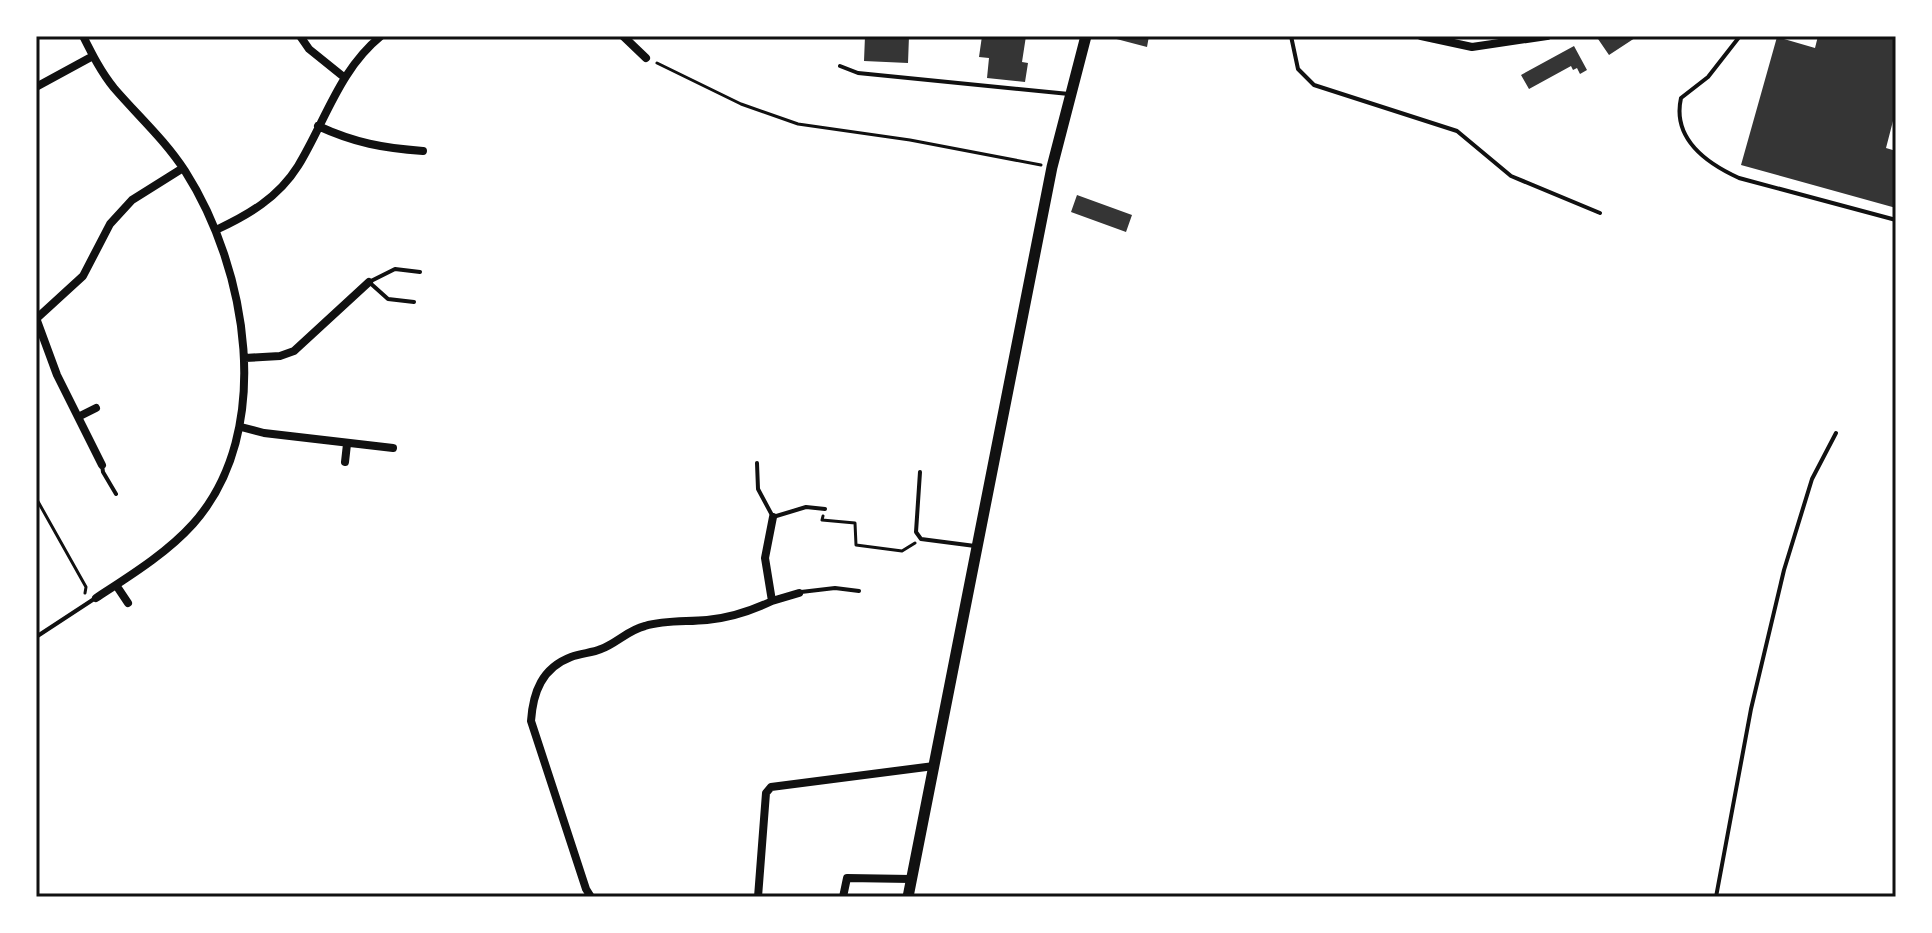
<svg xmlns="http://www.w3.org/2000/svg" width="1932" height="933" viewBox="0 0 1932 933" font-family="'Open Sans',sans-serif">
	<rect width="100%" height="100%" fill="#fff"/>
	<!-- building -->
	<path fill="#353535" d="M865,36H909L908,63L864,61Z
		M982,36H1026L1022,62L1028,63L1025,82L987,78L989,58L979,57Z
		M1105,36H1149L1147,47Z
		M1596,36H1638L1609,55Z
		M1818,36H1896V122L1893,121L1886,148L1896,151V208L1741,165L1777,37L1815,48Z
		M1574,46L1587,70L1580,74L1577,68L1573,70L1571,66L1529,89L1521,75Z
		M1077,195L1132,215L1126,232L1071,212Z"/>
	<g fill="none" stroke-linecap="round" stroke-linejoin="round">
		<!-- path -->
		<path stroke="#111" stroke-width="3" d="M657,63L741,104L798,124L910,140L1041,165
			M36,498L86,587L85,593
			M823,516L822,520L855,523L856,545L902,551L915,543"/>
		<!-- service -->
		<path stroke="#111" stroke-width="4" d="M1291,36L1298,69L1314,85L1457,131L1511,176L1600,213
			M1740,36L1708,77L1681,98C1672,138 1706,163 1739,178L1896,220
			M840,66L858,73L1069,94
			M414,302L388,299L369,282L395,269L420,272
			M757,463L758,489L773,517L806,507L825,509
			M102,465L103,472L116,494
			M920,472L916,532L921,539L975,546
			M801,592L835,588L859,591
			M36,637L94,599
			M1716,897L1751,709L1784,570L1812,479L1836,433"/>
		<!-- minor -->
		<path stroke="#111" stroke-width="8" d="M83,36C92,54 101,72 114,88C138,116 165,140 185,171C247,268 276,431 193,524C166,554 128,577 96,598
			M300,36L309,49L345,78
			M623,36L646,58
			M1421,36L1472,47L1547,36
			M36,87L93,56
			M318,126C355,143 383,148 423,151
			M216,230C248,215 278,198 298,166C325,122 339,70 381,36
			M36,318L57,375L102,465
			M36,319L83,276L110,224L132,200L183,168
			M245,358L280,356L294,351L369,282
			M78,417L96,408
			M241,427L264,433L393,448
			M345,462L347,444
			M116,585L128,603
			M772,601L799,593
			M591,897L586,889L531,721C533,692 542,668 571,657C581,653 592,653 601,649C617,643 628,630 645,626C665,620 686,622 707,620C728,618 753,610 772,601L765,558L773,517
			M758,897L766,793L771,787L934,766
			M843,897L847,878L911,879"/>
		<!-- tertiary -->
		<path stroke="#111" stroke-width="11" d="M908,897L1052,167L1086,36"/>
	</g>
	<!-- border -->
	<rect width="1932" height="933" fill="none" stroke="#ffffff" stroke-width="76"/>
	<rect x="38" y="38" width="1856" height="857" fill="none" stroke="#111" stroke-width="3"/>
</svg>
